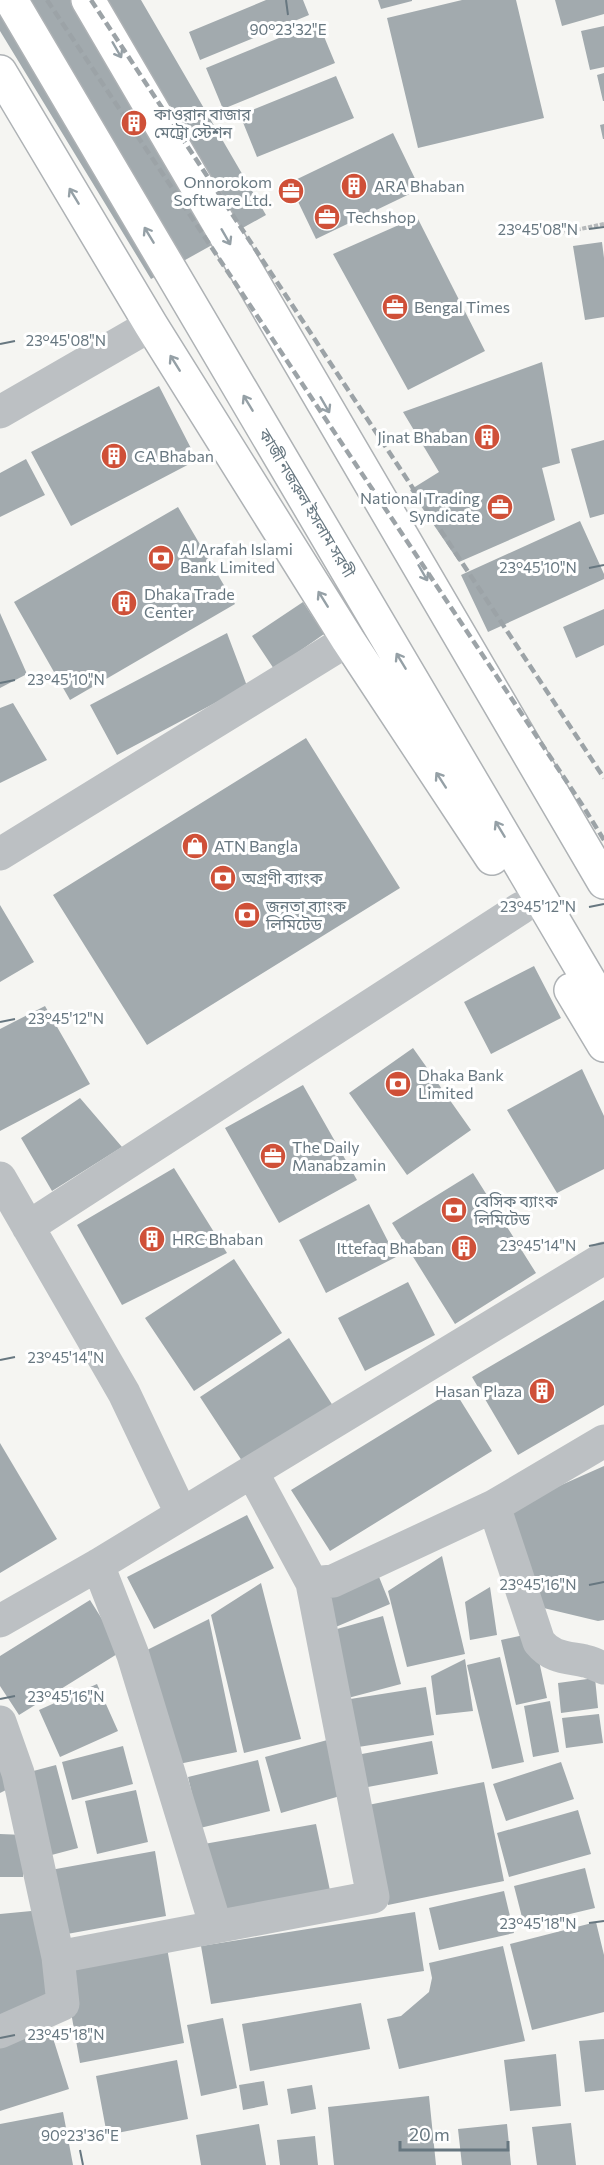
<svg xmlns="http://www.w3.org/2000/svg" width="604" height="2165" viewBox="0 0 604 2165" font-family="Commissioner,'Noto Sans Bengali',sans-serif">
	<rect width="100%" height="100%" fill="#f5f5f2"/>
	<!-- building -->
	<path fill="#a2aaae" d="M0,0H141L266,215L151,279L0,31Z
		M266,0H303L309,15L200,60L189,32Z
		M378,0H412V1L381,9Z
		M462,0H516L544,118L418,148L387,18Z
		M555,0H604V14L562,26Z
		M318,22L335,63L223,109L206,68Z
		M604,26V67L590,70L581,31Z
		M604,73V101H603L597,75Z
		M336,76L354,118L257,157L240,115Z
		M604,124V139H603L600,125Z
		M393,133L420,189L316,239L289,183Z
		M417,217L485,351L408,390L333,254Z
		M602,242L604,258V317L585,320L573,246Z
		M542,362L560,463L542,468L555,520L459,562L410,490L439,472L403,412Z
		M159,386L197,460L71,526L31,452Z
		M604,440V514L590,518L571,449Z
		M26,459L45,495L0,517V473Z
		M178,507L235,604L70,700L14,602Z
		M580,521L604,574V579L488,632L461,575Z
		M303,602L324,634L274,669L252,636Z
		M604,609V645L576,658L563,627Z
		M0,613L27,674L0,688Z
		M227,633L247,686L117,755L90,705Z
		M13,703L47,760L0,783V708Z
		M306,738L400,888L147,1045L53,895Z
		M0,905L34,962L0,982Z
		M534,966L561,1018L491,1054L464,1002Z
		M45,1006L90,1084L0,1131V1029Z
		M413,1048L471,1130L407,1175L349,1093Z
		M582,1069L604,1116V1169L557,1193L507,1110Z
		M303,1085L357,1180L279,1223L225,1128Z
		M80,1098L122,1147L52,1191L21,1138Z
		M174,1168L227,1253L122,1305L77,1225Z
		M473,1173L536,1273L455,1324L392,1223Z
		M369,1204L396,1257L326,1293L299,1240Z
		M234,1259L282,1333L194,1391L145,1318Z
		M408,1282L435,1335L365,1371L338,1318Z
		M604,1300V1405L518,1455L472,1377Z
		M289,1338L337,1412L248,1470L200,1397Z
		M454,1390L492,1451L330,1551L291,1490Z
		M0,1443L57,1539L0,1573Z
		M604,1466V1620L598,1621L531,1605L503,1511Z
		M247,1515L274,1568L154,1629L127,1577Z
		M442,1556L465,1654L407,1667L388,1591Z
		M375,1567L390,1604L331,1629L316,1592Z
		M261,1583L301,1739L244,1753L211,1615Z
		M490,1587L497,1635L470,1640L465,1602Z
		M90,1600L122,1651L19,1715L0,1686V1656Z
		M383,1616L401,1684L348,1698L330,1631Z
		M209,1619L237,1752L169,1766L139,1654Z
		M533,1633L547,1698L516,1705L501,1640Z
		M500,1657L524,1762L492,1769L467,1665Z
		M465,1659L473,1711L436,1715L431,1676Z
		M595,1678L598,1708L561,1713L558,1683Z
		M97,1684L118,1731L60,1757L39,1710Z
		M426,1687L434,1735L352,1748L344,1700Z
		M550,1701L559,1752L533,1757L524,1706Z
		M599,1714L603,1743L566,1748L562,1718Z
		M331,1739L347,1794L281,1813L265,1757Z
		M432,1741L438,1774L357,1789L351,1756Z
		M123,1746L133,1784L72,1800L62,1762Z
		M0,1756L14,1786L0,1793Z
		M258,1760L270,1811L200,1828L188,1777Z
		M561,1762L574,1799L506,1821L493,1784Z
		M56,1765L78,1848L44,1857L22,1774Z
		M484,1782L504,1881L388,1905L368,1805Z
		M136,1790L148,1842L97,1854L85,1801Z
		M578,1810L591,1854L509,1877L497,1833Z
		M316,1824L332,1900L213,1917L204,1844Z
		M0,1834L24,1835L23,1877H0Z
		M155,1851L166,1916L56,1936L45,1871Z
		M585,1868L595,1908L524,1925L514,1886Z
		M504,1891L514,1933L439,1950L429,1908Z
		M42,1910L53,1995L0,2019V1914Z
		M415,1912L424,1971L211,2004L201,1946Z
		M596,1922L604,1955V2012L532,2030L510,1944Z
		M503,1946L525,2041L399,2069L387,2019L401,2016L429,1992L432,1978L429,1963Z
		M167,1948L184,2043L80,2063L63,1967Z
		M361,2003L370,2049L250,2071L242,2024Z
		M223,2018L237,2088L201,2096L187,2025Z
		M48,2022L69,2089L0,2111V2037Z
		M604,2039V2090L585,2092L579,2041Z
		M556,2054L561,2106L510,2111L504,2060Z
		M177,2060L188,2119L107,2135L96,2076Z
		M264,2081L268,2105L243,2110L239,2085Z
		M312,2085L316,2109L291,2114L287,2089Z
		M429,2096L436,2165H334L328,2107Z
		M63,2112L73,2165H0V2124Z
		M571,2123L576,2165H537L532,2127Z
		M259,2124L266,2165H201L196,2135Z
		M507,2124L511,2165H462L458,2129Z
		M315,2136L318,2165H280L277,2140Z"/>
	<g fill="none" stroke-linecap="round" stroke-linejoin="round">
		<defs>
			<path id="highway" d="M11,0L604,1006
				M88,0L604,882
				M0,72L151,325L348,640L492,858
				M571,990L604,1045"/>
		</defs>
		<!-- highway casing -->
		<use href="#highway" stroke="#aeb2b5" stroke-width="36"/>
		<!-- path -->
		<path stroke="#b6b9bb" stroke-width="4" stroke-dasharray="3 3" stroke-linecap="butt" d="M604,224L552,235L604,224"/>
		<!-- street -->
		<path stroke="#bcc0c3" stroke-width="33" d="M0,412L151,325
			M0,854L348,640
			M0,1178L124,1393L181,1513
			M28,1227L521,908
			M252,1472L312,1583L333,1581L494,1506L604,1441
			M494,1506L539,1642C552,1658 566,1657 585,1661C591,1662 598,1666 604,1668
			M98,1565L133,1655L216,1927
			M0,1621L98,1565L604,1258
			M0,1722L18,1773L58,1957L63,2004L0,2032
			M58,1957L373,1897L312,1583"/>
		<!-- highway -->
		<use href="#highway" stroke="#fff" stroke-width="33"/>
		<!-- rail -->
		<path stroke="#9ca3a7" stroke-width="4.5" stroke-dasharray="9 4.5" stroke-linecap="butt" d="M47,0L583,806L604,840
			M91,0L604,778"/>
	</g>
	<!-- one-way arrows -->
	<defs><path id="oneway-shaft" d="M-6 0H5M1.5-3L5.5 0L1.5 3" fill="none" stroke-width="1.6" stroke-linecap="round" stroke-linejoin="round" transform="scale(1.5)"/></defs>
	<g stroke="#95a0a6">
		<use href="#oneway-shaft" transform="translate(117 50) rotate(60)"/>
		<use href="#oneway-shaft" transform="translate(74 196) rotate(-121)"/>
		<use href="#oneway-shaft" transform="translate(149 235) rotate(-121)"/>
		<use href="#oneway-shaft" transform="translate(226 237) rotate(60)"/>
		<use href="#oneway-shaft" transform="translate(175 363) rotate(-122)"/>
		<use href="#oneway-shaft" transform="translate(248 403) rotate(-121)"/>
		<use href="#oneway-shaft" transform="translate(325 405) rotate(60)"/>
		<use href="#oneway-shaft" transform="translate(423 573) rotate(60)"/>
		<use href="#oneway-shaft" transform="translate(323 599) rotate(-122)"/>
		<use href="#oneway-shaft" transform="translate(401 661) rotate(-121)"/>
		<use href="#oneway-shaft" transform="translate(441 780) rotate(-123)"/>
		<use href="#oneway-shaft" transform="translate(500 829) rotate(-121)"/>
	</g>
	<!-- ticks -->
	<path fill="none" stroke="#677780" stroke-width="2" d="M286,0L288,15M589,229L604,227M0,344L15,341M589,568L604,565M0,683L15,680M589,907L604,904M0,1022L15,1019M589,1246L604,1243M0,1360L15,1357M589,1585L604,1582M0,1699L15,1696M589,1923L604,1921M0,2038L15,2035M80,2150L83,2165"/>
	<!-- icons -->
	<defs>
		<symbol id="building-disc" viewBox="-11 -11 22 22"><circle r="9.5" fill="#cf5038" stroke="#fff"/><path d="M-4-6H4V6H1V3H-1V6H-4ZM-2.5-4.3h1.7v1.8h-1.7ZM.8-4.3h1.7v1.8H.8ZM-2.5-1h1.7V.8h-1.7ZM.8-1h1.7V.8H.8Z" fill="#fff"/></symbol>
		<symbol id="office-disc" viewBox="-11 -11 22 22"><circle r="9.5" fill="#cf5038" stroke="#fff"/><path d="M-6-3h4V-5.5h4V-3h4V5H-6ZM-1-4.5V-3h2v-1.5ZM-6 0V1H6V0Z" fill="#fff"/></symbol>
		<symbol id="bank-disc" viewBox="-11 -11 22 22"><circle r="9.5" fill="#cf5038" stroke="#fff"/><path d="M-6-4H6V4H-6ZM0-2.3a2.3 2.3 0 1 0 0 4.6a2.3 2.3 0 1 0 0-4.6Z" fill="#fff"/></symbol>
		<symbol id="shop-disc" viewBox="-11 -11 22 22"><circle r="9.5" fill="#cf5038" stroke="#fff"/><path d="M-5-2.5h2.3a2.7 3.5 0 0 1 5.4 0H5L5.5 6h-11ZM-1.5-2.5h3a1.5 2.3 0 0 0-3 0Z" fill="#fff"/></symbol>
	</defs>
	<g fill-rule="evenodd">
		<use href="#building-disc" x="119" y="108" width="30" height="30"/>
		<use href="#building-disc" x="339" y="171" width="30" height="30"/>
		<use href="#office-disc" x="276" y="176" width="30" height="30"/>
		<use href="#office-disc" x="312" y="202" width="30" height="30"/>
		<use href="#office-disc" x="380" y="292" width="30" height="30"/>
		<use href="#building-disc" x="472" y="422" width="30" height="30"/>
		<use href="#building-disc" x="99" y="441" width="30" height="30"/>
		<use href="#office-disc" x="485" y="492" width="30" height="30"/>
		<use href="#bank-disc" x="146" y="543" width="30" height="30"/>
		<use href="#building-disc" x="109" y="588" width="30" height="30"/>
		<use href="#shop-disc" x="180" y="831" width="30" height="30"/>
		<use href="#bank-disc" x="208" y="863" width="30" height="30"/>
		<use href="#bank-disc" x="232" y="900" width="30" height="30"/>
		<use href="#bank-disc" x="383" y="1069" width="30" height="30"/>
		<use href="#office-disc" x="258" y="1141" width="30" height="30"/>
		<use href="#bank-disc" x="439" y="1195" width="30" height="30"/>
		<use href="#building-disc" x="137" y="1224" width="30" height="30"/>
		<use href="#building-disc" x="449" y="1233" width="30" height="30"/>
		<use href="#building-disc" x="527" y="1376" width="30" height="30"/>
	</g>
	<g text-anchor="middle" stroke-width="6" stroke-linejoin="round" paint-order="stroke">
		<!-- poi labels -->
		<g font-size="16" fill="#677780" stroke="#fff" text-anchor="start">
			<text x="154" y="120">কাওরান বাজার<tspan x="154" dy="18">মেট্রো স্টেশন</tspan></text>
			<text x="272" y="188" text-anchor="end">Onnorokom<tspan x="272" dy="18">Software Ltd.</tspan></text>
			<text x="374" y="192">ARA Bhaban</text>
			<text x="346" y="223">Techshop</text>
			<text x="414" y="313">Bengal Times</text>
			<text x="468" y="443" text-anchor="end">Jinat Bhaban</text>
			<text x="134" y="462">CA Bhaban</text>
			<text x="480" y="504" text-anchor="end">National Trading<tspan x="480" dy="18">Syndicate</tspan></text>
			<text x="180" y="555">Al Arafah Islami<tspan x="180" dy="18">Bank Limited</tspan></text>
			<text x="144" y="600">Dhaka Trade<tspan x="144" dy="18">Center</tspan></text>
			<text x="214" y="852">ATN Bangla</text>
			<text x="242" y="884">অগ্রণী ব্যাংক</text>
			<text x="266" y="912">জনতা ব্যাংক<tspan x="266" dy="18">লিমিটেড</tspan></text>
			<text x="418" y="1081">Dhaka Bank<tspan x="418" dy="18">Limited</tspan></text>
			<text x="292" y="1153">The Daily<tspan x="292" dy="18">Manabzamin</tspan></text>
			<text x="474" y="1207">বেসিক ব্যাংক<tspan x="474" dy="18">লিমিটেড</tspan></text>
			<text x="172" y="1245">HRC Bhaban</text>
			<text x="444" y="1254" text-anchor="end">Ittefaq Bhaban</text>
			<text x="522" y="1397" text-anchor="end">Hasan Plaza</text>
		</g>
		<!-- street labels -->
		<g font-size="16" fill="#677780" stroke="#fff">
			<text transform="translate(307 503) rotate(59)" y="6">কাজী নজরুল ইসলাম সরণী</text>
		</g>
	</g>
	<g font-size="15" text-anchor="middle" fill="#677780" stroke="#fff" stroke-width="6" stroke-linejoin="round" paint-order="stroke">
		<text x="288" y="35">90°23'32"E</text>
		<text x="538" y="235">23°45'08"N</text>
		<text x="66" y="346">23°45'08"N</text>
		<text x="538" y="573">23°45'10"N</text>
		<text x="66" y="685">23°45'10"N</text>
		<text x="538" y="912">23°45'12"N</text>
		<text x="66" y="1024">23°45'12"N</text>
		<text x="538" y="1251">23°45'14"N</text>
		<text x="66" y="1363">23°45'14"N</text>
		<text x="538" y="1590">23°45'16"N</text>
		<text x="66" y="1702">23°45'16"N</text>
		<text x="538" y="1929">23°45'18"N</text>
		<text x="66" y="2040">23°45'18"N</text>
		<text x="80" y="2141">90°23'36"E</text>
	</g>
	<!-- scale -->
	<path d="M400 2141v9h108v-9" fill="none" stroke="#677780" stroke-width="3"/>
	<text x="409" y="2141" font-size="18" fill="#677780" stroke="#ffffff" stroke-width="4.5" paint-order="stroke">20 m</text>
</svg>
